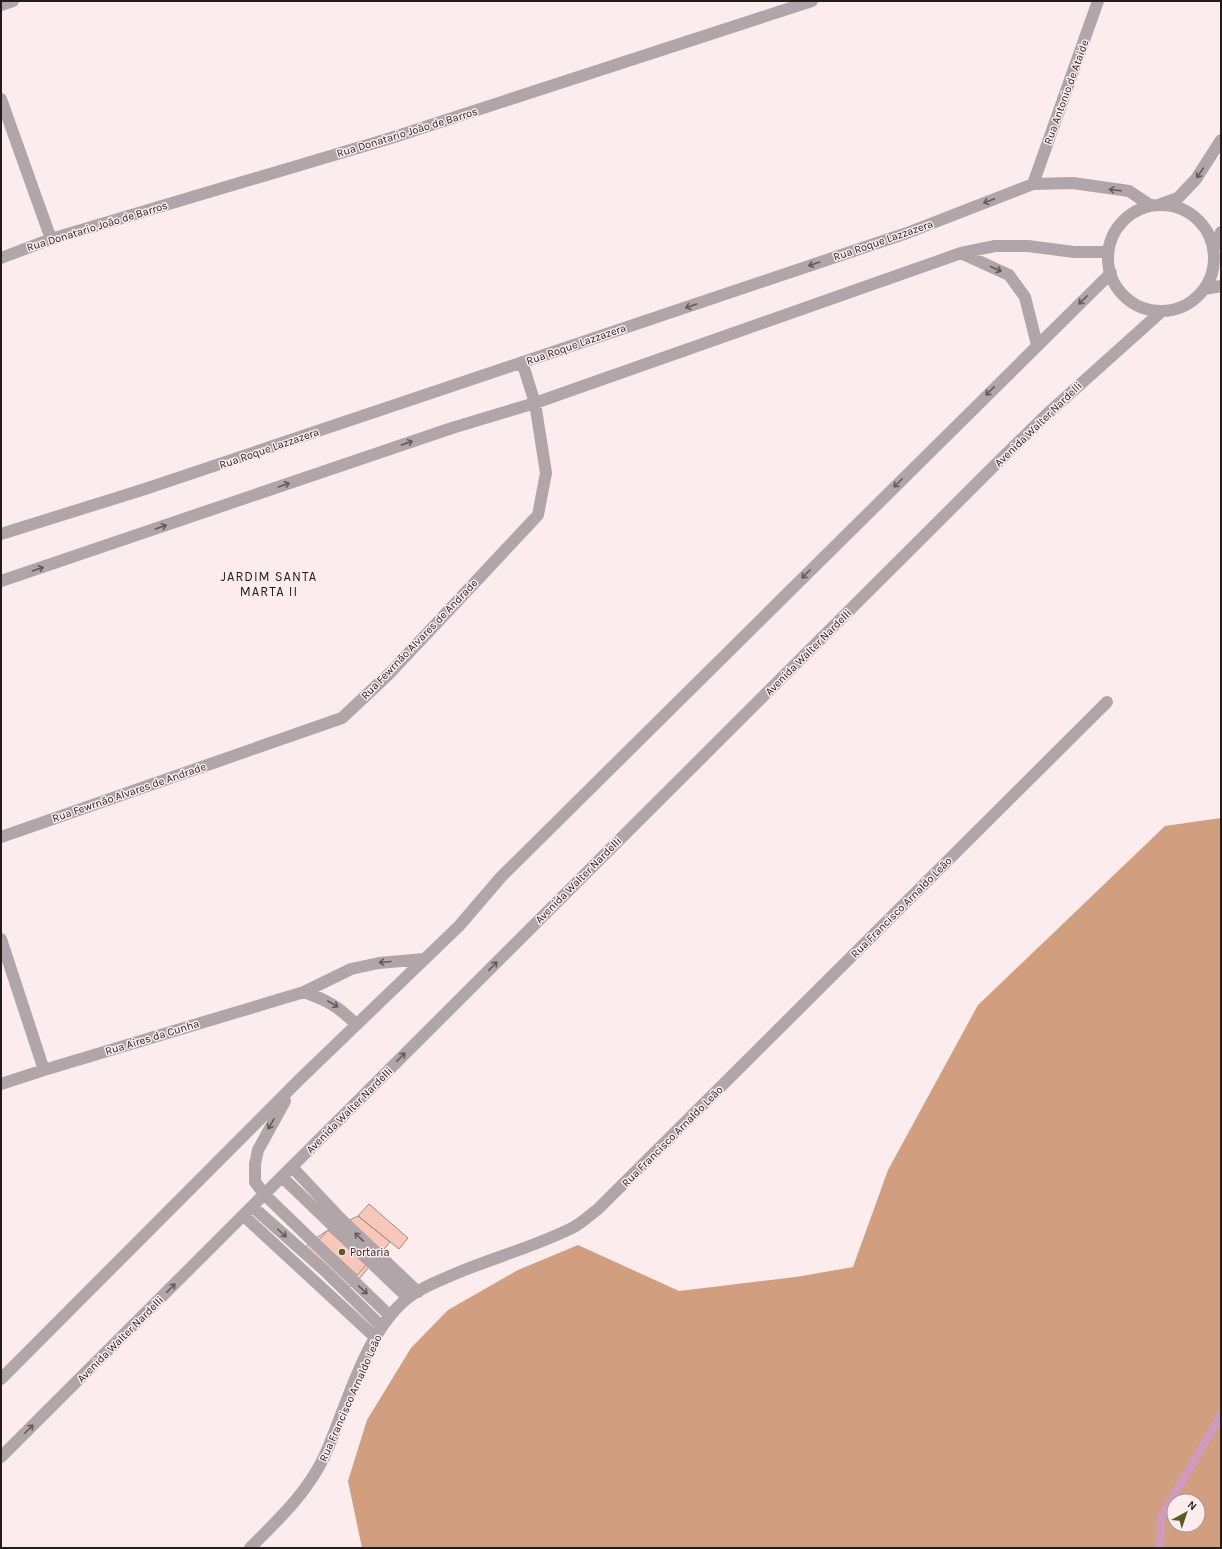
<svg xmlns="http://www.w3.org/2000/svg" width="1222" height="1549" viewBox="0 0 1222 1549" font-family="Karla,sans-serif">
	<rect width="100%" height="100%" fill="#fceced"/>
	<!-- forest -->
	<path fill="#d19e7f" fill-rule="evenodd" d="M1221,818V1548H362L348,1481L367,1420L411,1348L448,1310L518,1270L578,1245L679,1291L796,1277L853,1267L888,1170L978,1005L1165,826ZM1174,1501H1198V1525H1174Z"/>
	<g fill="none" stroke-linecap="round" stroke-linejoin="round">
		<!-- stream -->
		<path stroke="#cf9cbe" stroke-width="8" d="M1160,1548L1161,1517L1221,1415"/>
	</g>
	<!-- building -->
	<path fill="#f9c7ba" stroke="#a18b85" d="M369,1204L408,1238L399,1249L358,1216Z
		M358,1216L390,1242L353,1286L336,1287L301,1254L309,1243L328,1230Z
		M328,1230L366,1265L357,1275L319,1240Z"/>
	<g fill="none" stroke-linecap="round" stroke-linejoin="round">
		<!-- minor -->
		<path stroke="#b0a6a9" stroke-width="12" d="M1,5L13,1
			M1,99L51,239
			M1033,184L1098,1
			M1161,204L1178,198L1196,179L1221,140
			M1108 258a53 53 0 1 1 106 0a53 53 0 1 1-106 0Z
			M1214,248L1221,232
			M961,253L1009,275L1025,297L1037,345
			M1,258L51,239L391,138L812,1
			M1204,289L1221,286
			M1,534L145,489L907,233L1033,184L1073,183L1129,191L1150,205
			M1,581L452,428L535,403L961,253L995,246H1028L1074,252H1108
			M1,837L342,718L390,673L538,515L546,473L535,403L522,362
			M1,939L44,1070
			M304,992C329,1001 337,1006 356,1024
			M1,1084L44,1070L304,992L351,969L379,963L424,959
			M285,1101L258,1150L255,1164V1182L265,1195L390,1316
			M292,1167L341,1219L418,1292
			M282,1177L408,1298
			M253,1207L324,1270L382,1327
			M244,1216L376,1338
			M1,1379L299,1080L459,926L501,877L1111,273
			M1,1457L994,466L1046,415L1162,311
			M250,1548C278,1520 307,1493 324,1457C346,1409 363,1338 403,1302C416,1290 434,1283 450,1276C491,1258 535,1247 574,1227C583,1222 590,1215 598,1209L1107,702"/>
	</g>
	<!-- one-way arrows -->
	<defs><path id="oneway-shaft" d="M-6 0H5M1.5-3L5.5 0L1.5 3" fill="none" stroke-width="1.6" stroke-linecap="round" stroke-linejoin="round"/></defs>
	<g stroke="#635a5b">
		<use href="#oneway-shaft" transform="translate(1200 173) rotate(124)"/>
		<use href="#oneway-shaft" transform="translate(1115 190) rotate(-173)"/>
		<use href="#oneway-shaft" transform="translate(989 201) rotate(159)"/>
		<use href="#oneway-shaft" transform="translate(814 264) rotate(161)"/>
		<use href="#oneway-shaft" transform="translate(996 269) rotate(24)"/>
		<use href="#oneway-shaft" transform="translate(1083 300) rotate(135)"/>
		<use href="#oneway-shaft" transform="translate(691 306) rotate(161)"/>
		<use href="#oneway-shaft" transform="translate(990 391) rotate(135)"/>
		<use href="#oneway-shaft" transform="translate(407 443) rotate(-19)"/>
		<use href="#oneway-shaft" transform="translate(898 483) rotate(135)"/>
		<use href="#oneway-shaft" transform="translate(284 485) rotate(-19)"/>
		<use href="#oneway-shaft" transform="translate(161 527) rotate(-19)"/>
		<use href="#oneway-shaft" transform="translate(38 569) rotate(-19)"/>
		<use href="#oneway-shaft" transform="translate(806 574) rotate(135)"/>
		<use href="#oneway-shaft" transform="translate(385 962) rotate(175)"/>
		<use href="#oneway-shaft" transform="translate(493 966) rotate(-45)"/>
		<use href="#oneway-shaft" transform="translate(333 1004) rotate(30)"/>
		<use href="#oneway-shaft" transform="translate(401 1057) rotate(-45)"/>
		<use href="#oneway-shaft" transform="translate(271 1124) rotate(120)"/>
		<use href="#oneway-shaft" transform="translate(282 1233) rotate(42)"/>
		<use href="#oneway-shaft" transform="translate(359 1237) rotate(-136)"/>
		<use href="#oneway-shaft" transform="translate(171 1288) rotate(-45)"/>
		<use href="#oneway-shaft" transform="translate(363 1290) rotate(43)"/>
		<use href="#oneway-shaft" transform="translate(29 1429) rotate(-45)"/>
	</g>
	<!-- markers -->
	<circle fill="#5b5a26" stroke="#fceced" stroke-width="1.5" cx="342" cy="1252" r="4"/>
	<g text-anchor="middle" stroke-width="3" stroke-linejoin="round" paint-order="stroke">
		<!-- street labels -->
		<g font-size="11" fill="#241b1b" stroke="#fceced">
			<text transform="translate(1066 92) rotate(-70)" y="4">Rua Antonio de Ataide</text>
			<text transform="translate(407 132) rotate(-17)" y="4">Rua Donatario João de Barros</text>
			<text transform="translate(97 226) rotate(-17)" y="4">Rua Donatario João de Barros</text>
			<text transform="translate(883 240) rotate(-19)" y="4">Rua Roque Lazzazera</text>
			<text transform="translate(576 344) rotate(-19)" y="4">Rua Roque Lazzazera</text>
			<text transform="translate(1038 424) rotate(-44)" y="4">Avenida Walter Nardelli</text>
			<text transform="translate(269 448) rotate(-19)" y="4">Rua Roque Lazzazera</text>
			<text transform="translate(419 639) rotate(-46)" y="4">Rua Fewrnão Alvares de Andrade</text>
			<text transform="translate(808 652) rotate(-45)" y="4">Avenida Walter Nardelli</text>
			<text transform="translate(129 792) rotate(-19)" y="4">Rua Fewrnão Alvares de Andrade</text>
			<text transform="translate(578 880) rotate(-45)" y="4">Avenida Walter Nardelli</text>
			<text transform="translate(901 907) rotate(-45)" y="4">Rua Francisco Arnaldo Leão</text>
			<text transform="translate(152 1037) rotate(-17)" y="4">Rua Aires da Cunha</text>
			<text transform="translate(349 1110) rotate(-45)" y="4">Avenida Walter Nardelli</text>
			<text transform="translate(672 1136) rotate(-45)" y="4">Rua Francisco Arnaldo Leão</text>
			<text transform="translate(120 1339) rotate(-45)" y="4">Avenida Walter Nardelli</text>
			<text transform="translate(350 1398) rotate(-66)" y="4">Rua Francisco Arnaldo Leão</text>
		</g>
		<!-- poi labels -->
		<g font-size="11" fill="#241b1b" stroke="#fceced" text-anchor="start">
			<text x="350" y="1256">Portaria</text>
		</g>
		<!-- quarter labels -->
		<g font-size="13" letter-spacing="1" fill="#241b1b" stroke="#fceced">
			<text x="269" y="581">JARDIM SANTA<tspan x="269" dy="15">MARTA II</tspan></text>
		</g>
	</g>
	<!-- border -->
	<rect width="1222" height="1549" fill="none" stroke="#241b1b" stroke-width="4"/>
	<!-- north arrow -->
	<g transform="translate(1186 1513) rotate(40)"><circle r="19" fill="#fceced" stroke="#a69899"/>
	<path d="M0-3L7 15L0 10L-7 15Z" fill="#5b5a26"/>
	<text y="-6" font-size="11" font-weight="bold" text-anchor="middle" fill="#241b1b">N</text>
	</g>
</svg>
